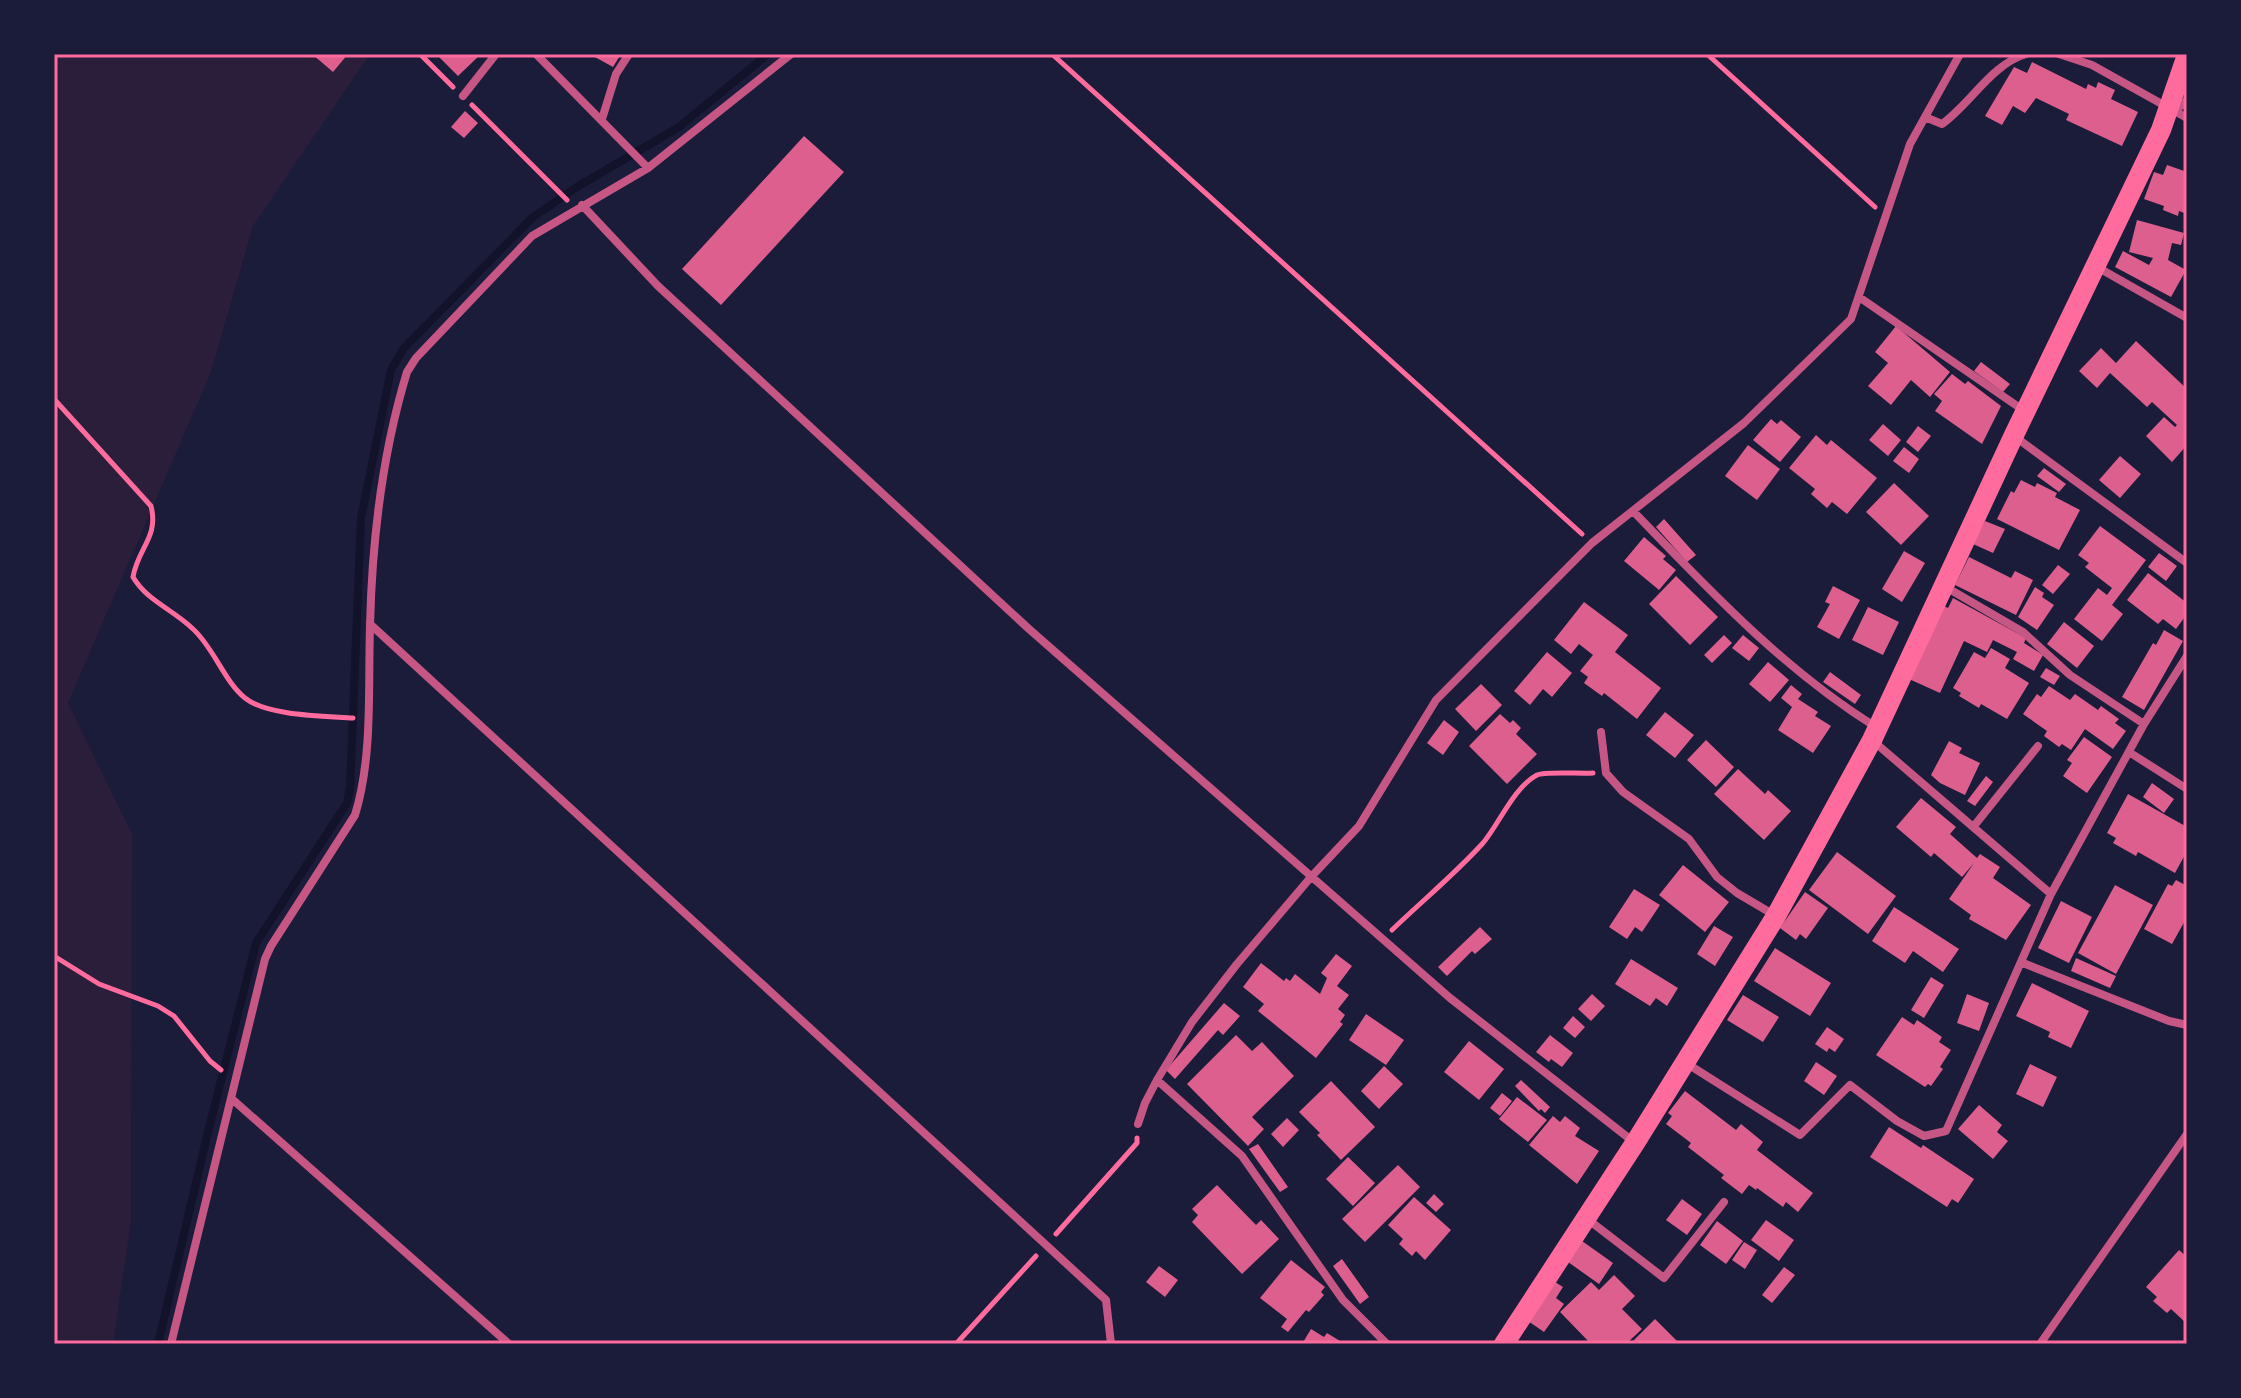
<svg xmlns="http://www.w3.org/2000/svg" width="2241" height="1398" viewBox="0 0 2241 1398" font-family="Karla,sans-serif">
	<rect width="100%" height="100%" fill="#1b1b3a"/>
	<!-- green -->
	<path fill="#2a1e3b" d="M54,54H370L253,226L211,372L68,703L132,834L131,1222L113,1344H54Z"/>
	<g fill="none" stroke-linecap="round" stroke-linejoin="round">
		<!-- stream -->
		<path stroke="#12122b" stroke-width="8" d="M158,1344L209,1128L256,943L347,803L350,788L361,518L391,370L404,348L533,217L577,187L679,127L768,54"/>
	</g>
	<!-- building -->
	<path fill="#dd5f8e" d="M312,54H348L333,72Z
		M436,54H481L458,76Z
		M594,54H621L613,67L593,56Z
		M2032,62L2086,89L2088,84L2096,88L2098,82L2115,90L2111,99L2138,112L2122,146L2066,120L2069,114L2036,98L2025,113L2013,106L2002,125L1985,116L2014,67L2027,73Z
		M465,111L478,123L464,138L451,127Z
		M804,136L844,172L721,305L682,269Z
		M2167,165L2187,172V214L2179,211L2178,216L2163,210L2164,206L2144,199L2154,172L2163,175Z
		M2137,220L2184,233L2181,245L2172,243L2168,260L2186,270L2171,297L2115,267L2123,251L2149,265L2153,258L2129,252Z
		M1896,326L1950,372L1930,397L1911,380L1891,405L1868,386L1888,363L1875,352Z
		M2136,341L2187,389V445L2172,462L2146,436L2164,417L2175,427L2177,425L2152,402L2147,407L2110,373L2097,388L2079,371L2101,348L2116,363Z
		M1981,362L2010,384L2003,392L1974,371Z
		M1952,374L1965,384L1968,381L2001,406L1982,444L1935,411L1942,401L1934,394Z
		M1771,419L1777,424L1781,420L1801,437L1780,462L1753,440Z
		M1883,424L1901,440L1888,456L1869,440Z
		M1918,426L1931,436L1918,452L1906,442Z
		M1816,435L1827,445L1831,440L1877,478L1847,514L1832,502L1827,508L1811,494L1815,489L1789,468Z
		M1748,445L1780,469L1757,500L1725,476Z
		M1904,447L1919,459L1909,473L1893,461Z
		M2120,456L2141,474L2120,498L2099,480Z
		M2044,468L2066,484L2059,492L2037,476Z
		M2021,480L2035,487L2037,483L2057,493L2055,497L2080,510L2059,550L1997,519L2011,491L2014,493Z
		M1894,483L1929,516L1901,545L1866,512Z
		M1664,519L1696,555L1687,562L1656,527Z
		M1985,521L2005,529L1993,553L1973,544Z
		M2100,526L2146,560L2112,605L2123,614L2102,641L2074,619L2098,588L2107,595L2112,588L2085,567L2089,563L2078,555Z
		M1644,537L1666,556L1663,559L1676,570L1659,590L1624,561Z
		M1904,551L1925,563L1902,602L1882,589Z
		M2159,553L2177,566L2166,581L2148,567Z
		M1969,557L2011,578L2015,571L2033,580L2016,615L1955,585Z
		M2058,565L2070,574L2053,594L2042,585Z
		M2148,573L2187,603V614L2176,629L2163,619L2158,624L2127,600Z
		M1676,576L1718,617L1690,645L1649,604Z
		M1833,586L1860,600L1839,639L1817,627L1830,604L1825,602Z
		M2035,587L2044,593L2042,597L2054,605L2037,630L2018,617Z
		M1953,598L2026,638L2024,643L2043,655L2034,671L2013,659L2017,652L1993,640L1987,652L1964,641L1940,693L1909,679L1944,606L1948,608Z
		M1584,602L1628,635L1615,652L1661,688L1637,719L1604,693L1602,696L1584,683L1588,677L1580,671L1593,655L1579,644L1571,654L1554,640Z
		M1868,607L1899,622L1883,655L1852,640Z
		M2064,622L2094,646L2077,668L2047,644Z
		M2164,630L2183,641L2144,710L2122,697L2153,643L2156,645Z
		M1724,635L1732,643L1712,663L1704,655Z
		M1743,635L1759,648L1749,661L1732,648Z
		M1991,648L2010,659L2005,668L2029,683L2007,719L1981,704L1979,708L1959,696L1961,693L1953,688L1974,652L1985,658Z
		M1547,652L1572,673L1552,697L1543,689L1530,705L1514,691Z
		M1768,662L1789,680L1770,702L1749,684Z
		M2046,668L2060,676L2054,685L2040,677Z
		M1830,672L1861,695L1855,704L1823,682Z
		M1481,684L1502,705L1476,731L1455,709Z
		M1791,685L1802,694L1798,699L1818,712L1815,716L1831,726L1813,753L1778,730L1792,707L1781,698Z
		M2049,686L2070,700L2075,694L2098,710L2101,706L2119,719L2115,723L2126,731L2113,749L2085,729L2071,750L2062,744L2059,747L2044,736L2047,731L2023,714L2037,694L2041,697Z
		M1665,712L1694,735L1675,758L1646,735Z
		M1500,714L1510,723L1513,720L1521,728L1516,734L1537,754L1507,784L1469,746Z
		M1444,720L1459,732L1443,755L1427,743Z
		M2084,737L2112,757L2087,793L2063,776L2072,763L2067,760Z
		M1706,740L1734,767L1716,787L1687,760Z
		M1949,741L1962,748L1959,753L1980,763L1965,795L1940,783L1931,775Z
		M1738,769L1765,794L1768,790L1791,811L1764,840L1714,794Z
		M1986,776L1993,782L1975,806L1967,801Z
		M2152,783L2174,799L2164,813L2143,797Z
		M2128,794L2187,827V851L2175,873L2138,852L2136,856L2113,843L2116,838L2107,833Z
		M1921,798L1956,827L1950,834L1977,858L1980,854L2000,867L1993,878L2031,905L2006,940L1969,919L1971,915L1949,899L1974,863L1962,877L1934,853L1931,857L1896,827Z
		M1837,852L1896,896L1868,934L1809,890Z
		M1683,865L1729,902L1705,932L1659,895Z
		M2176,880L2187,886V917L2172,944L2144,929L2168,884L2172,886Z
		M2115,885L2153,905L2116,974L2078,953Z
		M1634,889L1660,905L1642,932L1635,927L1627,939L1609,927Z
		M1805,892L1828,908L1806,939L1800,934L1796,940L1780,928Z
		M2061,901L2092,917L2069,963L2038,948Z
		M1894,907L1959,949L1943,972L1913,951L1905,963L1872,941Z
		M1714,926L1733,937L1715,966L1697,954Z
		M1480,927L1492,939L1475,954L1472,951L1447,976L1438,967Z
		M1775,948L1831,983L1810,1016L1754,981Z
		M1336,954L1352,966L1337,986L1349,995L1338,1009L1345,1015L1340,1022L1343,1024L1316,1058L1258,1011L1264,1004L1243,987L1261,963L1284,981L1286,978L1290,981L1295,974L1320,994L1327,978L1321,973Z
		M2076,958L2116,976L2110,988L2071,971Z
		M1631,959L1678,988L1667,1006L1656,998L1650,1006L1615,984Z
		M1931,977L1944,985L1924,1018L1911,1010Z
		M2032,983L2089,1011L2071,1048L2048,1037L2050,1032L2016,1016Z
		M1592,994L1605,1006L1591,1021L1578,1009Z
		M1967,994L1989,1003L1979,1031L1957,1023Z
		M1743,995L1779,1017L1763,1042L1727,1020Z
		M1224,1003L1240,1016L1223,1035L1218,1030L1175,1079L1166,1070Z
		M1366,1014L1404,1040L1386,1065L1349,1040Z
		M1573,1016L1585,1027L1575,1038L1563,1028Z
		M1902,1017L1914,1025L1917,1020L1942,1037L1939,1042L1951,1050L1940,1067L1943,1069L1931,1086L1928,1084L1925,1087L1876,1055Z
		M1827,1027L1844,1039L1835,1052L1829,1048L1827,1052L1815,1044Z
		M1236,1035L1252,1051L1262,1042L1294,1076L1252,1117L1264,1129L1248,1146L1187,1084Z
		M1550,1035L1573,1053L1562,1067L1551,1059L1549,1062L1536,1052Z
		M1469,1041L1504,1069L1479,1100L1444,1072Z
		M1816,1062L1837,1076L1824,1095L1804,1081Z
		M2030,1064L2057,1077L2043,1107L2016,1094Z
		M1384,1066L1403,1084L1379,1109L1361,1091Z
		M1521,1080L1550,1107L1545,1113L1541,1109L1539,1111L1515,1086Z
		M1331,1081L1375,1127L1341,1160L1317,1135L1320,1133L1299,1112Z
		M1685,1091L1736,1130L1741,1124L1763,1142L1757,1150L1813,1193L1798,1212L1786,1202L1783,1207L1757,1188L1756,1190L1749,1185L1742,1194L1721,1178L1724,1175L1688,1147L1691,1143L1666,1124L1672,1116L1668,1113Z
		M1502,1093L1512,1101L1500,1116L1490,1108Z
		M1517,1097L1547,1120L1528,1142L1499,1119Z
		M1979,1105L2002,1125L1997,1132L2008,1141L1993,1159L1958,1129Z
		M1553,1116L1560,1122L1565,1116L1580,1128L1575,1136L1599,1151L1577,1184L1529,1145Z
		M1287,1118L1299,1130L1283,1147L1271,1134Z
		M1889,1127L1921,1148L1923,1145L1974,1179L1958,1203L1952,1199L1947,1207L1870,1157Z
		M1258,1144L1288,1187L1280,1192L1249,1149Z
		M1348,1157L1375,1183L1353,1206L1326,1179Z
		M1398,1165L1420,1187L1365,1242L1342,1219Z
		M1217,1185L1256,1225L1261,1220L1279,1239L1242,1274L1192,1222L1198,1215L1192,1209Z
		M1434,1194L1444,1204L1436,1212L1426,1203Z
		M1414,1197L1451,1230L1425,1260L1416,1251L1412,1256L1399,1244L1403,1239L1388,1225Z
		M1682,1199L1702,1214L1687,1235L1666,1220Z
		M1766,1220L1794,1240L1779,1261L1751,1240Z
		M1717,1221L1743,1241L1726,1264L1700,1245Z
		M1582,1241L1613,1263L1599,1284L1568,1262Z
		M1744,1242L1757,1250L1745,1269L1732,1260Z
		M2179,1250L2187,1257V1324L2171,1309L2167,1313L2153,1301L2157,1297L2146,1287Z
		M1342,1259L1369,1297L1360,1304L1333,1266Z
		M1291,1260L1325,1287L1321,1292L1324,1295L1309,1312L1306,1310L1288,1332L1281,1327L1287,1319L1260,1298Z
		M1159,1266L1178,1280L1165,1297L1146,1282Z
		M1784,1267L1795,1275L1772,1303L1762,1295Z
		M1614,1275L1635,1296L1622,1309L1642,1329L1626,1344H1591L1560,1312L1591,1282L1599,1290Z
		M1555,1282L1563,1287L1556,1298L1564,1304L1544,1332L1528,1321Z
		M1655,1319L1680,1344H1630Z
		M1311,1329L1324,1337L1327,1333L1345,1344H1302Z"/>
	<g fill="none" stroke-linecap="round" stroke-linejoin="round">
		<!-- path -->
		<path stroke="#ff6b9d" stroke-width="5" d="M420,54L453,87
			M1052,54L1582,534
			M1707,54L1875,207
			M472,105L567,200
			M54,399L151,506C159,537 138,548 133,577C147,601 174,610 193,629C214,648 224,681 245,698C267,716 324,716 353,718
			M1392,930C1422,901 1455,874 1483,843C1499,824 1514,787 1537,775C1543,771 1582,774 1593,773
			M54,956L99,984L158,1006L174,1016L210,1061L221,1070
			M1056,1234L1137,1143V1138
			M956,1344L1036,1256"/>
		<!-- minor -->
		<path stroke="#c65784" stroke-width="8" d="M536,54L648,168
			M2059,54L2092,65L2187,118
			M463,96L496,54
			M2174,112L2187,100
			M1925,117L1942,124C1970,104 1992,64 2026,54
			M602,119L616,74L629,54
			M582,205L658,286L1029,629L1450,998L1635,1143
			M2097,267L2187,318
			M1859,297L2023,410
			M2014,436L2187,563
			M1633,511C1708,589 1784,670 1876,727
			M1944,586L2023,632L2070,675L2144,724
			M370,624L1106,1300L1111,1344
			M1601,732L1606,773L1623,792L1689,839L1717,877L1737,893L1776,916
			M2129,752L2187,789
			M1974,826L2038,746
			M2051,894L2144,724L2187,656
			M2023,963L2169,1021L2187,1025
			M1686,1063L1800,1135L1850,1085L1897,1121L1924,1136L1946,1131L2051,894L1872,740
			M1157,1080L1242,1156L1343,1300L1387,1344
			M232,1099L509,1344
			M1138,1124L1145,1103L1157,1080L1192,1022L1237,964L1311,877L1359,826L1436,700L1592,543L1744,423L1851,319L1910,144L1960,54
			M1586,1218L1664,1278L1724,1202
			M171,1344L265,959L271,946L355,815C373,757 368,687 370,626C372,541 382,454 407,372L416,358L532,236L648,168L791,54
			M2040,1344L2187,1134"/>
		<!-- primary -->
		<path stroke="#ff6b9d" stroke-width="20" d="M1504,1344L1635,1143L1776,916L1872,740L2014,435L2161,130L2187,55"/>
	</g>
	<!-- border -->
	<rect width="2241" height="1398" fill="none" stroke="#1b1b3a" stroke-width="112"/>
	<rect x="56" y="56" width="2129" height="1286" fill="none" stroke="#ff6b9d" stroke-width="3"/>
</svg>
